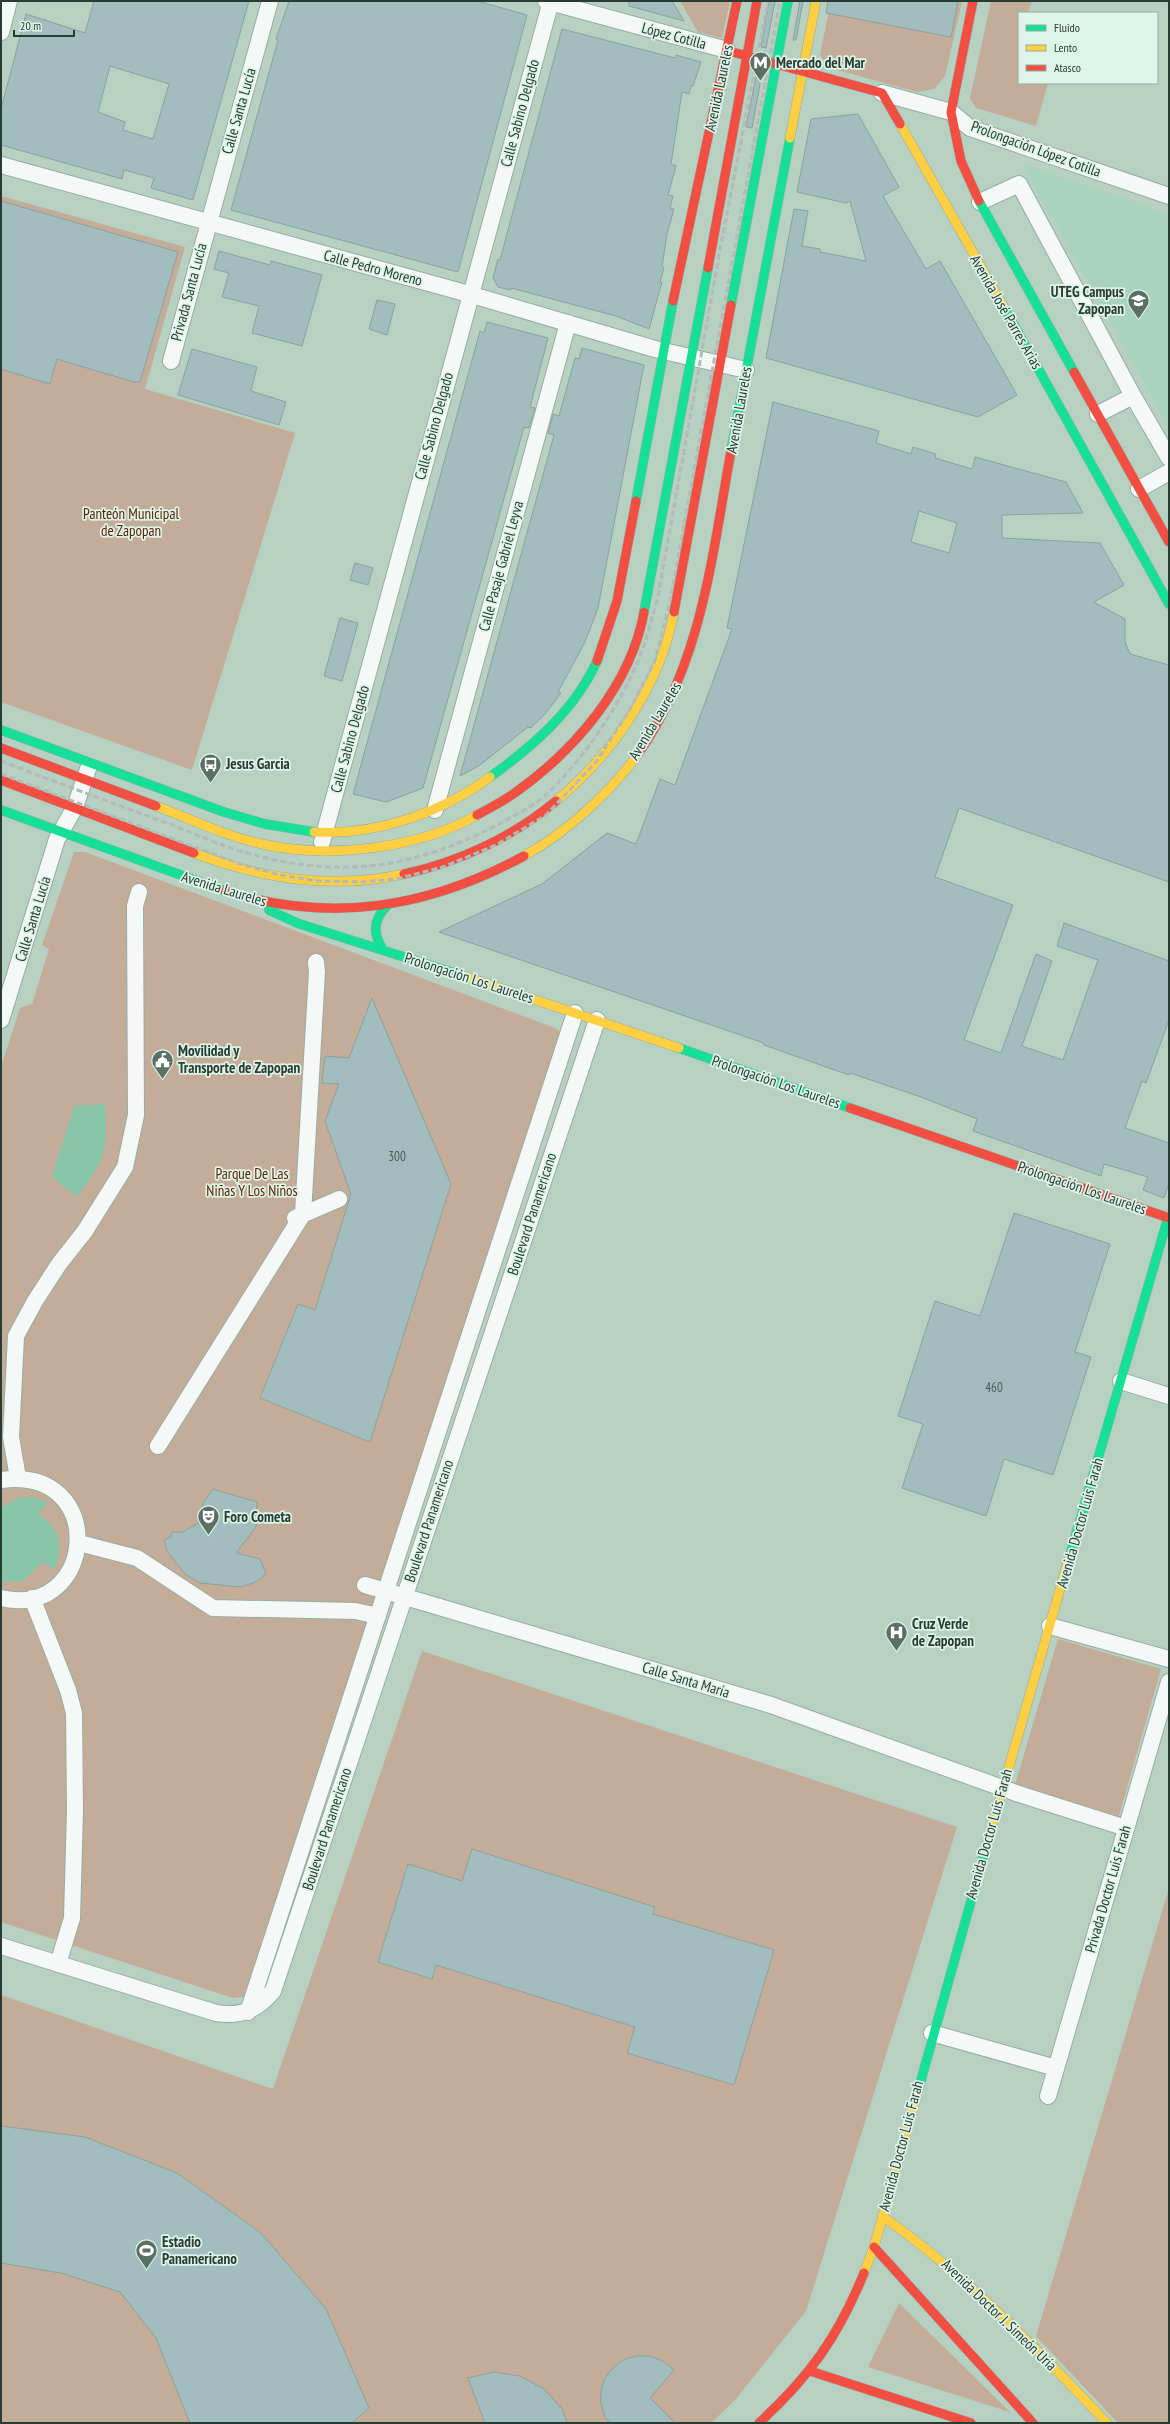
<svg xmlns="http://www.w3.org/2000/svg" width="1170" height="2424" viewBox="0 0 1170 2424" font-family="'PT Sans Narrow',sans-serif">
	<rect width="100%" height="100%" fill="#b6d0c2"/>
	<!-- built -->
	<path fill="#a9d3be" d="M1022,164L1169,214V428Z"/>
	<!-- green -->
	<path fill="#c3ac98" d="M680,1H730L722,38L698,32Z
		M831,1H962L945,76L934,89L917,92L830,68L820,55Z
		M991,1H1032L1028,13H1019V83H1048L1036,126L976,108L970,98Z
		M1,196L185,247L145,389L295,433L192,770L1,702Z
		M74,852H85L555,1028L560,1032L561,1039L250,1996L233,1998L1,1922V1067L20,1008L32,1004L49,949L42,945Z
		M1058,1639L1161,1669L1118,1819L1014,1788Z
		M422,1651L957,1827L806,2311L736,2399L711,2423H1V1995L273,2089Z
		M1169,1888V2423H1118L1036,2336Z
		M899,2303L1010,2412L868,2367Z"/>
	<!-- water -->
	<path fill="#86c5a7" d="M105,1104C108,1151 105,1160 77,1197L52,1177L74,1106Z
		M29,1497L40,1499L48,1503L38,1514C59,1527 65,1547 54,1569L42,1562L24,1581L1,1582V1507L19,1498Z"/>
	<!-- building -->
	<path fill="#a1bdbd" stroke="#8ca19e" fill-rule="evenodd" d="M94,1H249L193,200L151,188L154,178L124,170L122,179L1,145V109L26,14L85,33ZM110,66L169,84L153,139L123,130L125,122L98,112Z
		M289,1H477L527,15L458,272L231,210L278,40L276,39Z
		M629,1H672L684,21L629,6Z
		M769,1H775L766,48L761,47Z
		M800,1H803L796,40H793Z
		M828,1H958L951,37L826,13Z
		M562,29L675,58L676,55L701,62L693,86H691L689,94L682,92L671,164L676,166L668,195L673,196L670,208L674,209L667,234L662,267L664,268L660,282H662L649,329L616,316L511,288V290L498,287L493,278L498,259L500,260Z
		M757,72L762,73L752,128L746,127Z
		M858,114L899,187L883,196L926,269L940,261L1017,395L978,417L766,358L794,209L808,211L802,246L820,249V252L866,261L850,201L846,203L797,192L811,119Z
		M1,201L178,252L140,382H134L57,359L50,384L1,369Z
		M219,251L270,265L271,261L322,275L302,346L252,333L259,306L222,297L229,273L214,269Z
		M377,300L395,304L387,335L369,329Z
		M487,322L548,338L530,407L535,408L529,428L524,427L423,788L386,802L353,794L480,331L484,333Z
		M582,348L644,365L598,608L585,642L558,692L561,693L545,714L531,728L528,727L480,765L460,776L554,435L548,433L553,414L559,416L575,358L579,359Z
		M192,349L257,367L251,391L286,402L279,425L178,395Z
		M773,402L879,431L876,443L911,454L913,447L936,454L935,458L972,469L975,457L1066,482L1083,513L1002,515V538L1100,543L1124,585L1094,602L1125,619V642L1130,654L1169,665V882L959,808L935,877L1013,905L964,1040L1001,1053L1036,954L1052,961L1022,1046L1063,1060L1098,960L1057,946L1064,923L1169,961V1020L1146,1083L1142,1081L1125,1128L1169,1143V1183L1164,1198L1143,1190L1148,1177L1104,1164L1101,1176L973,1131L977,1119L921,1097L850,1073L849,1075L764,1045V1043L439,932L542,884L607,833L636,844L660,779L675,785L732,629L727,628ZM919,511L957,523L949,553L911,542Z
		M355,563L373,568L368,585L350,580Z
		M340,618L358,623L342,681L324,676Z
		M372,998L451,1184L370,1442L260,1398L298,1304L315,1310L351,1194L325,1121L339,1084L322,1083L325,1056L349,1058Z
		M1014,1213L1110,1244L1075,1352L1091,1357L1053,1475L1004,1459L986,1516L902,1488L923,1424L898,1416L935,1301L980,1316Z
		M213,1489L257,1502L256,1527L236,1553L260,1559L266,1574L256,1582L240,1587L200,1583L185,1574L167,1551L164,1540L171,1537L172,1532H183L200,1522L203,1503Z
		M472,1849L655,1907L653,1914L774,1950L734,2085L627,2053L635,2027L436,1965L432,1979L378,1962L408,1864L462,1881Z
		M1,2126L85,2137L177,2173L261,2233L326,2309L369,2408L352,2423H190L156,2338L120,2292L61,2273L1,2263Z
		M636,2356H649L663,2361L674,2370L650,2398L675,2423H610L605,2417L601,2404V2391L605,2378L613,2368L623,2360Z
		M494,2372L520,2376L544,2389L562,2409L567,2423H485L468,2378Z"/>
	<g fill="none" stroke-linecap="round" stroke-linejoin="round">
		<defs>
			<path id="street" d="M546,1L727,50
				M1,32L9,1
				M882,93L951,112L970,128L1169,196
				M1,165L469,294L655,349L746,370
				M980,202L1019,184L1133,396L1169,458
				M171,361L270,1
				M1098,414L1133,396
				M1139,489L1169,472
				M435,810L568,323
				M322,842L551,1
				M1,1020L57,839L75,807L88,769
				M295,1218L339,1199
				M1121,1381L1169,1396
				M158,1446L303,1214L317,972L316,962
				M18,1478L11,1437L16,1336L35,1301L59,1264L85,1231L125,1167L136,1115L135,906L139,892
				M1,1480C109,1465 97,1620 1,1598
				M79,1543L137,1558L213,1608L355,1611L378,1616
				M365,1585L771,1705L1019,1794L1126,1828
				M32,1598L68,1690L74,1713L75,1810L72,1918L58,1964
				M1050,1626L1169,1659
				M1,1946L216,2013C241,2017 257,2010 273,1991L597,1020
				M248,2012L575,1013
				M932,2033L1056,2068
				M1048,2096L1169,1682"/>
			<path id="fast" d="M979,201L1074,372
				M731,305L788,1
				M1005,309L1169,604
				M731,451L790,138
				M636,501L673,301
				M644,612L708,268
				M1,730L224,812L265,824L314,832
				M490,777C532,747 575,710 597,661
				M1,810L225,891
				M269,910L297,923L464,976
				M382,948C372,932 374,918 388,905
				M679,1048L850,1108
				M1069,1558L1168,1218
				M918,2091L988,1840"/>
			<path id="slow" d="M900,124L1005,309
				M790,138L816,1
				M556,801C612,755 661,684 674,612
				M156,806C191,819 225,836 262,844C328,859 418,849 477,815
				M314,832C375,836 441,813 490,777
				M194,853C262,879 332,890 404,874
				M524,856C567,832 609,794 638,754
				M464,976L679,1048
				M988,1840L1069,1558
				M882,2216C966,2275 1036,2348 1107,2423
				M864,2273L874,2247L918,2091"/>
			<path id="jam" d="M973,1L951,112L961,161L979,201
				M729,51L882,93L900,124
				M708,268L757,1
				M673,301L737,1
				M1074,372L1169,542
				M674,612L731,305
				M597,661L617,601L636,501
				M1,748L156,806
				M638,754C702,664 712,556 731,451
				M1,780L194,853
				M477,815C490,808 504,801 516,792C575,750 631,685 644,612
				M404,874C459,862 513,837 556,801
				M225,891C331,924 428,908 524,856
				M850,1108L1169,1218
				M874,2247L1033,2423
				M810,2371L971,2423
				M759,2423C810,2376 838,2337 864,2273"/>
		</defs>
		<!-- street casing -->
		<use href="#street" stroke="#98ada2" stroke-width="18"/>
		<!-- fast casing -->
		<use href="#fast" stroke="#98ada2" stroke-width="10"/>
		<!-- slow casing -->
		<use href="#slow" stroke="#98ada2" stroke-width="10"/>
		<!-- jam casing -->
		<use href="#jam" stroke="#98ada2" stroke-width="10"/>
		<!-- street -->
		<use href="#street" stroke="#f4f8f6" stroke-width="16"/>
		<!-- fast -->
		<use href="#fast" stroke="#16e098" stroke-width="9"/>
		<!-- slow -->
		<use href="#slow" stroke="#ffcf43" stroke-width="9"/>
		<!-- jam -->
		<use href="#jam" stroke="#f24e42" stroke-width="9"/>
		<!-- rail -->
		<path stroke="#b3bab7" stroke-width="3" stroke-dasharray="6 3" stroke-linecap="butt" d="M1,761C58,783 115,804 172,825C198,835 224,847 251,854C341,879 415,868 497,825C515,815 537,805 551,790C588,753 620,705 640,656C647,639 651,620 657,602L720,250L768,1
			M1,774L240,864L280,875L317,881L361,882L396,879L443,867L496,845L546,815L596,762L629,711L655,661L670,601L780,1"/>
	</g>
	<!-- icons -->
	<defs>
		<symbol id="metro-pin" viewBox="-11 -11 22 30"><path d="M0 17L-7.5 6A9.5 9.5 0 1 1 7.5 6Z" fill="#5a7065" stroke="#ddf4e8"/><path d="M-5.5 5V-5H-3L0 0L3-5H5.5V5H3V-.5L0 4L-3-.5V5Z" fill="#fff"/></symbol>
		<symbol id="university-pin" viewBox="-11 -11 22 30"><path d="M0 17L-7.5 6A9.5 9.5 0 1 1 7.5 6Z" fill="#5a7065" stroke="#ddf4e8"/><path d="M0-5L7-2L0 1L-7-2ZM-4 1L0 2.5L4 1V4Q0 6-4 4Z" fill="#fff"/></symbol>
		<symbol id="bus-pin" viewBox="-11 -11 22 30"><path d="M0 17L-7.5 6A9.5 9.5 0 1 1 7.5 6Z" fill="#5a7065" stroke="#ddf4e8"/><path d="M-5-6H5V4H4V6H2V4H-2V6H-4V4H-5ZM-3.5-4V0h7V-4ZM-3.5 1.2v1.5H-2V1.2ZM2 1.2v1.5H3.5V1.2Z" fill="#fff"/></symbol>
		<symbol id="civic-pin" viewBox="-11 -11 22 30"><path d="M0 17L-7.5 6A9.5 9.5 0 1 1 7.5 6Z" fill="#5a7065" stroke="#ddf4e8"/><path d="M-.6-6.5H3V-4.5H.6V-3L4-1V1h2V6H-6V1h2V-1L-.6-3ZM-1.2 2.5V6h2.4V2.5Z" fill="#fff"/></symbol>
		<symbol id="theatre-pin" viewBox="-11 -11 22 30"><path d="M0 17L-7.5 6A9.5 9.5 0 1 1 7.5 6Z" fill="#5a7065" stroke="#ddf4e8"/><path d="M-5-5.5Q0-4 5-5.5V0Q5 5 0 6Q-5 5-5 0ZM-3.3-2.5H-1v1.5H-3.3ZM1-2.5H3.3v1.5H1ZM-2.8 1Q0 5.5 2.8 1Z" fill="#fff"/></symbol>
		<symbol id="hospital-pin" viewBox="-11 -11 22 30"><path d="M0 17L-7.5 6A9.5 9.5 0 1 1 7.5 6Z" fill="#5a7065" stroke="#ddf4e8"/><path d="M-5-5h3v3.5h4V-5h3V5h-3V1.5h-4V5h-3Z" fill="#fff"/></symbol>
		<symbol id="stadium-pin" viewBox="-11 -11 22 30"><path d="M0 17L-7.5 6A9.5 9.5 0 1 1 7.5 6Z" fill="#5a7065" stroke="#ddf4e8"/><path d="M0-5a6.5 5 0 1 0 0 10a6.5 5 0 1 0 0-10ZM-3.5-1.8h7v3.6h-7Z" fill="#fff"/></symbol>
	</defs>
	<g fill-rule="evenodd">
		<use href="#metro-pin" x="748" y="50" width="25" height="34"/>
		<use href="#university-pin" x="1126" y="288" width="25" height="34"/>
		<use href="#bus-pin" x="198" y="752" width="25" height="34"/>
		<use href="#civic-pin" x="150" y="1048" width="25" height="34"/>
		<use href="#theatre-pin" x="196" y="1504" width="25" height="34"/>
		<use href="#hospital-pin" x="884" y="1620" width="25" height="34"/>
		<use href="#stadium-pin" x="134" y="2238" width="25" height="34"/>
	</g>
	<g text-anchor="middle" stroke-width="3.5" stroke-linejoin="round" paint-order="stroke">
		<!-- number labels -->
		<g font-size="13" fill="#475c56">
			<text x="397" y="1161">300</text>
			<text x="994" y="1392">460</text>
		</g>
		<!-- street labels -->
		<g font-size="15" fill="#293c33" stroke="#ddf4e8">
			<text transform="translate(674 36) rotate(15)" y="5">López Cotilla</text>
			<text transform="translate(719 88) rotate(-78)" y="5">Avenida Laureles</text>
			<text transform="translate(239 111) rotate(-74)" y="5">Calle Santa Lucía</text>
			<text transform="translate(520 113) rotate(-75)" y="5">Calle Sabino Delgado</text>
			<text transform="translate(1036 149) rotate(20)" y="5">Prolongación López Cotilla</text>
			<text transform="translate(373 268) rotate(15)" y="5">Calle Pedro Moreno</text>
			<text transform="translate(189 292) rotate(-75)" y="5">Privada Santa Lucía</text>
			<text transform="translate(1006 312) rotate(60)" y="5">Avenida José Parres Arias</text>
			<text transform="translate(739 410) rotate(-80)" y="5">Avenida Laureles</text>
			<text transform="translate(434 426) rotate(-75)" y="5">Calle Sabino Delgado</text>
			<text transform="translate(501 566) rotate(-75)" y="5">Calle Pasaje Gabriel Leyva</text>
			<text transform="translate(655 721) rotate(-59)" y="5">Avenida Laureles</text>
			<text transform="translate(350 739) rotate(-75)" y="5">Calle Sabino Delgado</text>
			<text transform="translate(224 889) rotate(17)" y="5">Avenida Laureles</text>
			<text transform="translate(33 919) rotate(-73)" y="5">Calle Santa Lucía</text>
			<text transform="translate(469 978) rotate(18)" y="5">Prolongación Los Laureles</text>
			<text transform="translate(776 1082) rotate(19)" y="5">Prolongación Los Laureles</text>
			<text transform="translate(1082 1188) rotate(19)" y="5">Prolongación Los Laureles</text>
			<text transform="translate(532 1214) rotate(-72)" y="5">Boulevard Panamericano</text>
			<text transform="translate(429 1521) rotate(-72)" y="5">Boulevard Panamericano</text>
			<text transform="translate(1080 1523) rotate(-74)" y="5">Avenida Doctor Luis Farah</text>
			<text transform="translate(686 1680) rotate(17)" y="5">Calle Santa María</text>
			<text transform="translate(327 1829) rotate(-72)" y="5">Boulevard Panamericano</text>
			<text transform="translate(989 1834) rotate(-74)" y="5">Avenida Doctor Luis Farah</text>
			<text transform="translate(1108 1889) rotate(-74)" y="5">Privada Doctor Luis Farah</text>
			<text transform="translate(901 2146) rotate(-75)" y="5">Avenida Doctor Luis Farah</text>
			<text transform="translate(999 2315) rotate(44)" y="5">Avenida Doctor J. Simeón Uría</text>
		</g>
		<!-- poi labels -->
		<g font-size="15" font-weight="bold" fill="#293c33" stroke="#ddf4e8" text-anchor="start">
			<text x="776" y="68">Mercado del Mar</text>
			<text x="1124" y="297" text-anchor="end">UTEG Campus<tspan x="1124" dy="17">Zapopan</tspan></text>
			<text x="226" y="769">Jesus Garcia</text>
			<text x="178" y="1056">Movilidad y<tspan x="178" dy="17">Transporte de Zapopan</tspan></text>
			<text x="224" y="1522">Foro Cometa</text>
			<text x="912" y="1629">Cruz Verde<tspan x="912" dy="17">de Zapopan</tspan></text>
			<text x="162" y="2247">Estadio<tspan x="162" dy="17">Panamericano</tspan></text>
		</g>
		<!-- park labels -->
		<g font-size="15" fill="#5d1f00" stroke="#ddf4e8">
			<text x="131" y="519">Panteón Municipal<tspan x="131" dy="17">de Zapopan</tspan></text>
			<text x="252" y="1179">Parque De Las<tspan x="252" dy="17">Niñas Y Los Niños</tspan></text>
		</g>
	</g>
	<!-- border -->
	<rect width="1170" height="2424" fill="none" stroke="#293c33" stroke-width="4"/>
	<!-- legend -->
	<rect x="1018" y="12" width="140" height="72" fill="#ddf4e8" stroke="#95aaa0"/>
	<rect x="1026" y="25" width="20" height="6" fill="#16e098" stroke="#95aaa0"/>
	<text x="1054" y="32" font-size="12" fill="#293c33">Fluido</text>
	<rect x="1026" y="45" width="20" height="6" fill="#ffcf43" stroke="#95aaa0"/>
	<text x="1054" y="52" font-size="12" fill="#293c33">Lento</text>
	<rect x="1026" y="65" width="20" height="6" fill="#f24e42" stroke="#95aaa0"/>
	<text x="1054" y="72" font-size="12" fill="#293c33">Atasco</text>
	<!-- scale -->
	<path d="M14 30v6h60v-6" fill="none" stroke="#293c33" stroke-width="2"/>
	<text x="20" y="30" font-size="12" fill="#293c33" stroke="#ddf4e8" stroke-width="3" paint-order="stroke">20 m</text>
</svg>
